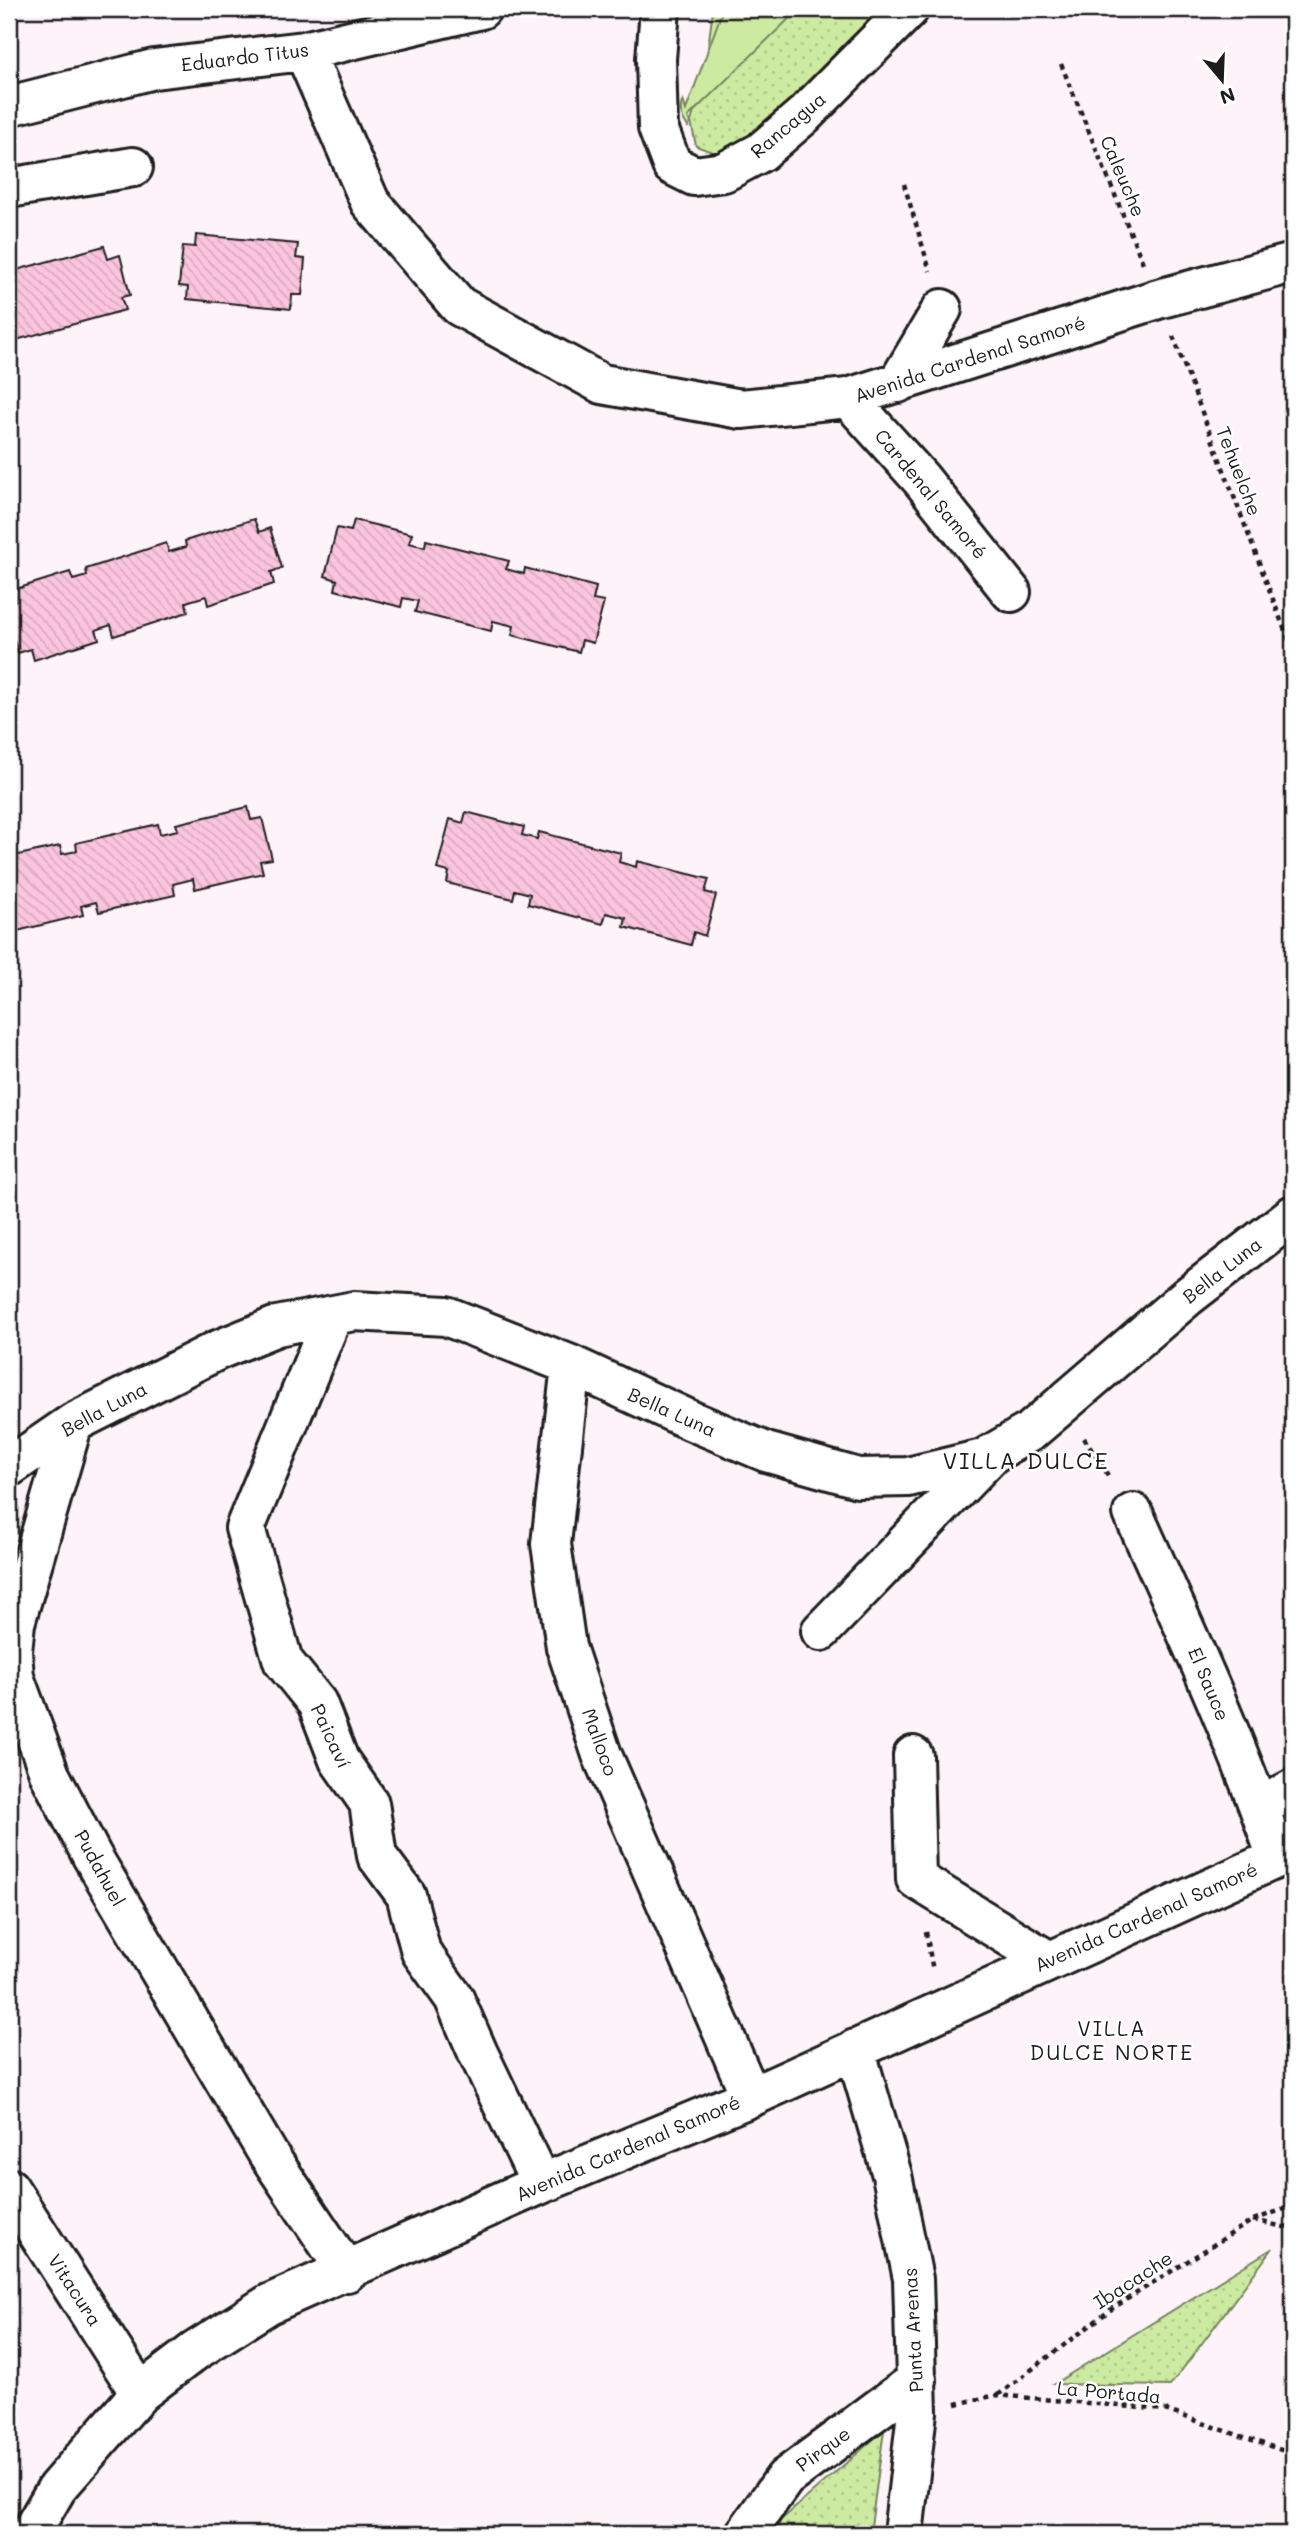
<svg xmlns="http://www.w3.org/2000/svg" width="1302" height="2543" viewBox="0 0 1302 2543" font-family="Mali,sans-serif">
	<defs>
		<pattern id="grass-dots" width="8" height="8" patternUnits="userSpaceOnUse" patternTransform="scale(1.75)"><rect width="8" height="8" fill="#cdeaa1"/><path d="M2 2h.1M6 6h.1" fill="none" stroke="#afc88a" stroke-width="1.8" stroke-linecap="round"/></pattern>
		<pattern id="building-back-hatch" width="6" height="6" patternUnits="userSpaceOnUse" patternTransform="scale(1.75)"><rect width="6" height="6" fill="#fcc5df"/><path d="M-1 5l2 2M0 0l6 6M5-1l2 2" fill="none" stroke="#d7a9bf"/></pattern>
	</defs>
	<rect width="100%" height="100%" fill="#fef3f9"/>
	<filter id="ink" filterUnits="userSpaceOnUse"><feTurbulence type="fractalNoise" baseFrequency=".0143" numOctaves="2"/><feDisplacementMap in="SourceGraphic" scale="14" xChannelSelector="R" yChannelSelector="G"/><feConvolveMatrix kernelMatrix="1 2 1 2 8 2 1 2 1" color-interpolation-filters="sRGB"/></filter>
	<g filter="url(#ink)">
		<!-- grass -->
		<path fill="url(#grass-dots)" stroke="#74835e" stroke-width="2" d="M713,9H902L792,112L720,155L696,146L691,122L705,71Z
			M1273,2248L1170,2386L1054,2384Z
			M884,2430L870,2534H774L781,2520Z"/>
		<!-- park -->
		<path fill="#cdeaa1" stroke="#74835e" stroke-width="2" d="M723,9H799L688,117L691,123L688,127C682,118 678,110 683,100L686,110Z"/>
		<!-- building -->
		<path fill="url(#building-back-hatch)" stroke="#1c1c1c" stroke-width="2" d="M196,235L298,244L296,258L305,259L302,295H292L291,309L187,299L188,287L179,286L183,246L195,247Z
			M104,246L108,259L120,255L130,295L121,297L125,310L9,342V272Z
			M254,519L259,532L270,528L282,568L271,572L274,584L208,605L206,596L186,602L188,612L114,636L111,625L96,630L99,639L34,660L31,649L18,653L9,623V603L16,601L13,590L70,572L73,580L87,576L86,569L166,543L169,552L186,547L185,541Z
			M354,520L412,534L409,543L425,547L426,540L509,561L506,569L524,574L525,568L596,587L593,600L604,602L593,643L582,640L579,652L512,635L514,626L493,621L491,631L415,612L418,601L403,598L401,607L335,590L337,580L325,576L337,528L351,531Z
			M248,807L251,820L262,818L272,859L260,861L263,873L195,889L193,879L173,884L175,895L99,912L96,902L81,906L83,915L17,931L15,920L9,921V857L60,846L62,854L77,851L76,843L158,824L160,834L178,830L176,824Z
			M466,812L524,827L522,835L537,839L539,832L621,853L619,862L636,867L637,861L709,879L705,892L716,895L705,936L694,932L691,945L624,927L626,918L606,913L603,924L528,904L530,894L515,890L513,899L447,883L449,872L437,869L450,819L463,823Z"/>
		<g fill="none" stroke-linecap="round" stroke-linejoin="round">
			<defs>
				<path id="minor" d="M660,9L656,59L658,128L672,165L694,176L724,172L761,152L804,115L909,9
					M304,51L370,202L459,306L602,384L741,409L848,398L1158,299L1293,263
					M9,106L154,69L304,51L481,9
					M9,188L133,167
					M898,383L942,309
					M848,398L921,479L1011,592
					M333,1315L245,1528L283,1661L317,1703L339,1760L369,1803L377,1856L406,1895L421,1952L454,1998L478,2053L541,2184
					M571,1365L551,1544L566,1647L602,1755L751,2097
					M73,1423L15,1623L12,1651L14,1677L50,1775L92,1856L268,2154L347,2272
					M9,1467L73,1423L218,1350L277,1326L354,1311L446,1316L571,1365L692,1421L766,1452L858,1478L908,1477L983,1459L1031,1431L1187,1297L1293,1215
					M1133,1513C1184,1627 1237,1740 1277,1858
					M821,1631L989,1457
					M913,1756L916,1879L1049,1961
					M1260,1807L1293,1789
					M855,2049L892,2175L913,2279L917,2412L903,2534
					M9,2188L140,2393
					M30,2534L57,2488L140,2393L195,2351L269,2304L541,2184L751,2097L1293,1851
					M745,2534L785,2478L917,2380"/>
			</defs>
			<!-- minor casing -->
			<use href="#minor" stroke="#1c1c1c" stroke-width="44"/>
			<!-- path -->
			<path stroke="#1c1c1c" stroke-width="4.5" stroke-dasharray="5 5" stroke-linecap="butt" d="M1061,64L1143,263
				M904,184L930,271
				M1173,336L1293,652
				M1084,1438L1111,1480
				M926,1932L933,1971
				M1253,2220L1293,2229
				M998,2395L1113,2308L1253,2220L1293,2206
				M956,2404L997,2395L1165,2410L1293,2454"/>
			<!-- minor -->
			<use href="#minor" stroke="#fff" stroke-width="38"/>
		</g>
	</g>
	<g text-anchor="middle" stroke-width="5" stroke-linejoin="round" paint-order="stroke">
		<!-- street labels -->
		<g font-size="19" fill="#1c1c1c" stroke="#fff">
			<text transform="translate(245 57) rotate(-7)" y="7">Eduardo Titus</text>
			<text transform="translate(788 125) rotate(-40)" y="7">Rancagua</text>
			<text transform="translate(1123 176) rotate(67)" y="7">Caleuche</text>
			<text transform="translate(970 359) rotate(-18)" y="7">Avenida Cardenal Samoré</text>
			<text transform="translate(1239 471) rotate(69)" y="7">Tehuelche</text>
			<text transform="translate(931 494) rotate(50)" y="7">Cardenal Samoré</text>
			<text transform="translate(1222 1270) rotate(-38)" y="7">Bella Luna</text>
			<text transform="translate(104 1409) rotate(-28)" y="7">Bella Luna</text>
			<text transform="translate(672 1412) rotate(24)" y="7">Bella Luna</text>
			<text transform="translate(1209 1684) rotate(67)" y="7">El Sauce</text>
			<text transform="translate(331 1736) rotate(65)" y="7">Paicaví</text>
			<text transform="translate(600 1742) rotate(70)" y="7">Malloco</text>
			<text transform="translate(100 1868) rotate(61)" y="7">Pudahuel</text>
			<text transform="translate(1146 1917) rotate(-24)" y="7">Avenida Cardenal Samoré</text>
			<text transform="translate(628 2148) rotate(-23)" y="7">Avenida Cardenal Samoré</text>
			<text transform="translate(1133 2280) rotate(-33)" y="7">Ibacache</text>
			<text transform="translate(75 2290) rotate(57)" y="7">Vitacura</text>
			<text transform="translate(913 2330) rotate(-93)" y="7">Punta Arenas</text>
			<text transform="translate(1109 2392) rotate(5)" y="7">La Portada</text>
			<text transform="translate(823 2449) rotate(-36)" y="7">Pirque</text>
		</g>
		<!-- neighbourhood labels -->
		<g font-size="21" letter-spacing="2" fill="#1c1c1c" stroke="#fff">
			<text x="1112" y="2036">VILLA<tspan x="1112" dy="24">DULCE NORTE</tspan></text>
		</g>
		<!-- quarter labels -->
		<g font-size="23" letter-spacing="2" fill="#1c1c1c" stroke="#fff">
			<text x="1026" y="1469">VILLA DULCE</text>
		</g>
	</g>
	<!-- margin -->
	<rect width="1302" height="2543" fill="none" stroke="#fff" stroke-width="35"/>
	<rect x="18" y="18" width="1267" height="2508" fill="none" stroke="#1c1c1c" stroke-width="2.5" filter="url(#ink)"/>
	<!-- north arrow -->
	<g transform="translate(1222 80) rotate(161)" stroke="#ffffff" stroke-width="5" paint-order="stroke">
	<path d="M0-5L12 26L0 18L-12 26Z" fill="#1c1c1c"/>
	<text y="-10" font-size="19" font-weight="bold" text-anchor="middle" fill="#1c1c1c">N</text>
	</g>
</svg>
